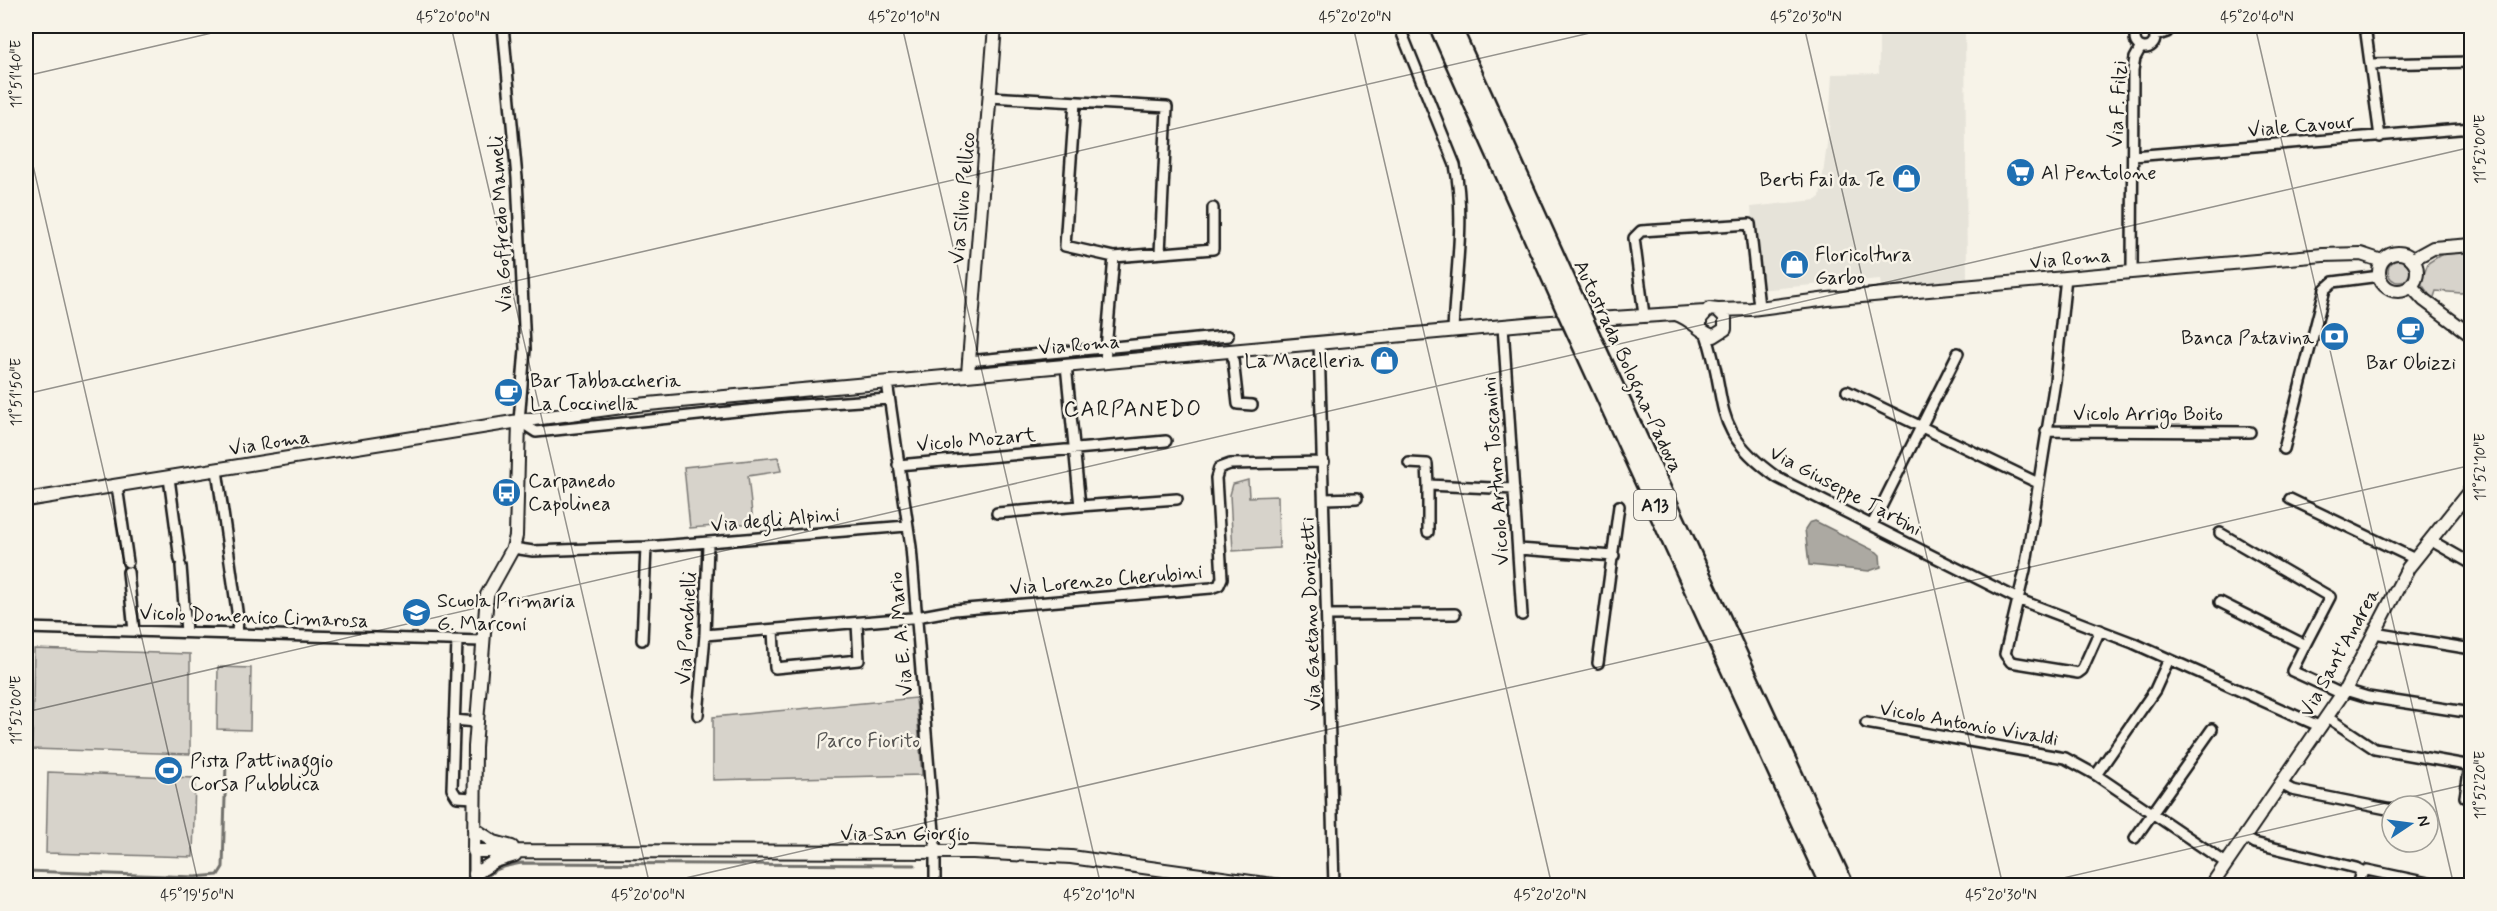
<svg xmlns="http://www.w3.org/2000/svg" width="2497" height="911" viewBox="0 0 2497 911" font-family="Mynerve,sans-serif">
	<rect width="100%" height="100%" fill="#f7f3e8"/>
	<filter id="ink" filterUnits="userSpaceOnUse"><feTurbulence type="fractalNoise" baseFrequency=".0167" numOctaves="2"/><feDisplacementMap in="SourceGraphic" scale="12" xChannelSelector="R" yChannelSelector="G"/><feConvolveMatrix kernelMatrix="1 2 1 2 8 2 1 2 1" color-interpolation-filters="sRGB"/></filter>
	<g filter="url(#ink)">
		<!-- built -->
		<path fill="#e6e3d9" d="M1879,26H1965L1967,280L1881,287L1880,279L1758,290L1751,207L1816,200L1820,197L1829,129L1832,74L1879,73Z"/>
		<!-- green -->
		<path fill="#d7d3cb" stroke="#7a7874" stroke-width="1.5" d="M2471,252V291L2461,293L2436,291L2433,300L2421,283L2428,263L2442,254Z
			M2388 271a11 11 0 1 1 22 0a11 11 0 1 1-22 0Z
			M778,457L781,471L748,476L753,523L690,528L684,467Z
			M1248,480L1249,497L1278,496L1279,548L1233,551L1230,495L1233,484Z
			M34,649L190,654V754L32,749Z
			M218,667L251,668L250,730L217,729Z
			M916,698L922,775L713,780V717Z
			M48,772L195,778L193,857L46,853Z"/>
		<!-- water -->
		<path fill="#aca9a2" stroke="#72716c" stroke-width="1.5" d="M1815,521L1877,552L1880,555L1881,567L1869,571L1809,565L1805,529L1809,523Z"/>
		<g fill="none" stroke-linecap="round" stroke-linejoin="round">
			<!-- stream -->
			<path stroke="#72716c" stroke-width="3" d="M26,871L195,877L218,875L223,867L226,762
				M482,886C487,868 507,866 522,863L915,865"/>
			<defs>
				<path id="street" d="M503,26L517,178L523,305L525,349L519,421L536,432L786,406L889,399
					M1399,26L1455,165C1466,220 1455,276 1453,331
					M2365,26L2380,137
					M2135 38a10 10 0 1 1 20 0a10 10 0 1 1-20 0Z
					M2155,36L2167,32L2171,26
					M2371,64L2472,62
					M989,97L1167,107L1160,253
					M1075,102L1065,246L1114,257L1105,361
					M2133,156L2472,128
					M1114,257L1213,249V208
					M2132,272L2133,70L2135,58L2141,47
					M2066,277L2055,381L2025,570L2005,654L2011,662L2078,673L2082,670L2100,630
					M1644,315L1634,238L1641,231L1750,224L1759,307
					M1503,326L1522,615
					M1706,334C1730,403 1707,428 1778,478L2020,600L2133,643L2321,727
					M1319,342L1334,886
					M1232,350L1238,404L1252,405
					M968,361L1228,336
					M1066,365L1080,506L1177,499
					M887,382L911,547L935,844V886
					M1847,391L2038,483
					M2046,431L2250,432
					M2284,449L2325,289L2333,282L2380,276
					M1409,463L1427,464L1428,485
					M898,465L1166,441
					M217,470L238,618L237,634
					M169,478L180,560
					M117,486L128,562
					M1325,499L1357,498
					M2290,499L2415,559
					M997,513L1080,506
					M1872,525L1958,353
					M1428,532V485L1514,489
					M2430,540L2472,564
					M513,548L533,551L646,547L907,526
					M1519,549L1614,556
					M181,566L186,632
					M128,572L134,631
					M2220,602L2305,645L2330,597L2220,533
					M1328,615L1455,614
					M26,628L482,641
					M773,630L775,668L859,660L857,623
					M2374,633L2472,649
					M705,635L911,618L954,610L1211,588L1219,585L1222,578L1216,478L1219,468L1230,464L1324,462
					M642,640L646,547
					M457,641L452,789L457,797L474,798
					M2305,645L2292,671L2342,694
					M1598,663L1619,506
					M2345,690L2368,697L2472,713
					M698,715L705,635L708,543
					M2327,717L2375,749L2472,766
					M454,720L476,722
					M1866,723L2065,758L2096,775L2226,863
					M2096,775L2155,690L2169,659
					M2281,784L2292,790L2392,810
					M2465,797L2470,766
					M2244,837L2254,843L2356,868L2364,872
					M2135,838L2212,729
					M474,851V886
					M2357,886L2360,875L2367,870L2442,886"/>
				<path id="secondary" d="M2379 272a19 19 0 1 1 38 0a19 19 0 1 1-38 0Z
					M2413,259L2433,248L2472,245
					M2411,286L2424,300L2472,336
					M1718,310L1751,309L1828,299L2323,255L2361,254L2382,261
					M1676,314C1692,319 1702,334 1714,336L1725,329V317L1718,310L1709,309L1700,319V327
					M968,374L995,26
					M519,421L516,536L513,548L487,595L475,747L474,851L973,852L1071,857L1280,886
					M26,500L519,421L637,405L1536,323L1705,312
					M474,829L494,842L512,847
					M475,874L495,861L515,855
					M2211,886L2345,690L2408,568L2472,488"/>
				<path id="highway" d="M1438,26L1566,312
					M1452,26L1579,308
					M1591,335L1845,886
					M1578,338L1829,886"/>
			</defs>
			<!-- street casing -->
			<use href="#street" stroke="#1c1c1c" stroke-width="14"/>
			<!-- secondary casing -->
			<use href="#secondary" stroke="#1c1c1c" stroke-width="16"/>
			<!-- highway casing -->
			<use href="#highway" stroke="#1c1c1c" stroke-width="21"/>
			<!-- street -->
			<use href="#street" stroke="#f7f3e8" stroke-width="9"/>
			<!-- secondary -->
			<use href="#secondary" stroke="#f7f3e8" stroke-width="12"/>
			<!-- highway -->
			<use href="#highway" stroke="#f7f3e8" stroke-width="16"/>
			<defs>
				<path id="highway-bridge" d="M1579,308L1591,335
					M1566,312L1578,338"/>
			</defs>
			<!-- highway-bridge casing -->
			<use href="#highway-bridge" stroke="#1c1c1c" stroke-width="21" stroke-linecap="butt"/>
			<!-- highway-bridge -->
			<use href="#highway-bridge" stroke="#f7f3e8" stroke-width="16"/>
		</g>
	</g>
	<!-- ticks -->
	<path fill="none" stroke="#1c1c1c" stroke-width="1.5" stroke-opacity="0.45" d="M451,26L650,886M902,26L1101,886M1353,26L1552,886M1804,26L2003,886M2255,26L2454,886M26,76L242,26M26,135L199,886M26,394L1620,26M26,712L2472,147M651,886L2472,465M2029,886L2472,783"/>
	<!-- icons -->
	<defs>
		<symbol id="supermarket-disc" viewBox="-11 -11 22 22"><circle r="9.5" fill="#1f6fb2" stroke="#f7f3e8"/><path d="M-6-5.5h2.5l.6 2H6L4.5 2H-2.5L-4.4-4H-6ZM-1.5 3.2a1.3 1.3 0 1 0 .1 0ZM3 3.2a1.3 1.3 0 1 0 .1 0Z" fill="#fff"/></symbol>
		<symbol id="shop-disc" viewBox="-11 -11 22 22"><circle r="9.5" fill="#1f6fb2" stroke="#f7f3e8"/><path d="M-5-2.5h2.3a2.7 3.5 0 0 1 5.4 0H5L5.5 6h-11ZM-1.5-2.5h3a1.5 2.3 0 0 0-3 0Z" fill="#fff"/></symbol>
		<symbol id="cafe-disc" viewBox="-11 -11 22 22"><circle r="9.5" fill="#1f6fb2" stroke="#f7f3e8"/><path d="M-5.5-4.5H6V0H3Q3 3.5 0 3.5H-2.5Q-5.5 3.5-5.5 0ZM3-3.2v2h1.7v-2ZM-6 4.5H4V6H-6Z" fill="#fff"/></symbol>
		<symbol id="bank-disc" viewBox="-11 -11 22 22"><circle r="9.5" fill="#1f6fb2" stroke="#f7f3e8"/><path d="M-6-4H6V4H-6ZM0-2.3a2.3 2.3 0 1 0 0 4.6a2.3 2.3 0 1 0 0-4.6Z" fill="#fff"/></symbol>
		<symbol id="bus-disc" viewBox="-11 -11 22 22"><circle r="9.5" fill="#1f6fb2" stroke="#f7f3e8"/><path d="M-5-6H5V4H4V6H2V4H-2V6H-4V4H-5ZM-3.5-4V0h7V-4ZM-3.5 1.2v1.5H-2V1.2ZM2 1.2v1.5H3.5V1.2Z" fill="#fff"/></symbol>
		<symbol id="school-disc" viewBox="-11 -11 22 22"><circle r="9.5" fill="#1f6fb2" stroke="#f7f3e8"/><path d="M0-5L7-2L0 1L-7-2ZM-4 1L0 2.5L4 1V4Q0 6-4 4Z" fill="#fff"/></symbol>
		<symbol id="stadium-disc" viewBox="-11 -11 22 22"><circle r="9.5" fill="#1f6fb2" stroke="#f7f3e8"/><path d="M0-5a6.5 5 0 1 0 0 10a6.5 5 0 1 0 0-10ZM-3.5-1.8h7v3.6h-7Z" fill="#fff"/></symbol>
	</defs>
	<g fill-rule="evenodd">
		<use href="#supermarket-disc" x="2004" y="156" width="33" height="33"/>
		<use href="#shop-disc" x="1890" y="162" width="33" height="33"/>
		<use href="#shop-disc" x="1778" y="248" width="33" height="33"/>
		<use href="#cafe-disc" x="2394" y="314" width="33" height="33"/>
		<use href="#bank-disc" x="2318" y="320" width="33" height="33"/>
		<use href="#shop-disc" x="1368" y="344" width="33" height="33"/>
		<use href="#cafe-disc" x="492" y="376" width="33" height="33"/>
		<use href="#bus-disc" x="490" y="476" width="33" height="33"/>
		<use href="#school-disc" x="400" y="596" width="33" height="33"/>
		<use href="#stadium-disc" x="152" y="754" width="33" height="33"/>
	</g>
	<g text-anchor="middle" stroke-width="5" stroke-linejoin="round" paint-order="stroke">
		<!-- shield labels -->
		<rect fill="#f7f3e8" stroke="#5e5c59" stroke-width="1.5" x="1634" y="490" width="42" height="30" rx="4.5"/>
		<g font-size="18" font-weight="bold" fill="#1c1c1c">
			<text x="1655" y="511">A13</text>
		</g>
		<!-- street labels -->
		<g font-size="20" fill="#1c1c1c" stroke="#f7f3e8">
			<text transform="translate(2117 104) rotate(-87)" y="7">Via F. Filzi</text>
			<text transform="translate(2301 125) rotate(-5)" y="7">Viale Cavour</text>
			<text transform="translate(962 198) rotate(-85)" y="7">Via Silvio Pellico</text>
			<text transform="translate(500 224) rotate(-93)" y="7">Via Goffredo Mameli</text>
			<text transform="translate(2070 258) rotate(-5)" y="7">Via Roma</text>
			<text transform="translate(1079 344) rotate(-5)" y="7">Via Roma</text>
			<text transform="translate(1629 366) rotate(65)" y="7">Autostrada Bologna-Padova</text>
			<text x="2148" y="420">Vicolo Arrigo Boito</text>
			<text transform="translate(976 439) rotate(-5)" y="7">Vicolo Mozart</text>
			<text transform="translate(269 442) rotate(-9)" y="7">Via Roma</text>
			<text transform="translate(1495 471) rotate(-94)" y="7">Vicolo Arturo Toscanini</text>
			<text transform="translate(1846 490) rotate(28)" y="7">Via Giuseppe Tartini</text>
			<text transform="translate(775 519) rotate(-5)" y="7">Via degli Alpini</text>
			<text transform="translate(1106 579) rotate(-5)" y="7">Via Lorenzo Cherubini</text>
			<text transform="translate(1310 614) rotate(-92)" y="7">Via Gaetano Donizetti</text>
			<text transform="translate(254 616) rotate(2)" y="7">Vicolo Domenico Cimarosa</text>
			<text transform="translate(686 628) rotate(-87)" y="7">Via Ponchielli</text>
			<text transform="translate(900 634) rotate(-95)" y="7">Via E. A. Mario</text>
			<text transform="translate(2339 652) rotate(-61)" y="7">Via Sant'Andrea</text>
			<text transform="translate(1969 723) rotate(10)" y="7">Vicolo Antonio Vivaldi</text>
			<text x="905" y="840">Via San Giorgio</text>
		</g>
		<!-- poi labels -->
		<g font-size="20" fill="#1c1c1c" stroke="#f7f3e8" text-anchor="start">
			<text x="2041" y="179">Al Pentolone</text>
			<text x="1885" y="186" text-anchor="end">Berti Fai da Te</text>
			<text x="1815" y="261">Floricoltura<tspan x="1815" dy="23">Garbo</tspan></text>
			<text x="2314" y="344" text-anchor="end">Banca Patavina</text>
			<text x="1364" y="367" text-anchor="end">La Macelleria</text>
			<text x="2411" y="369" text-anchor="middle">Bar Obizzi</text>
			<text x="530" y="387">Bar Tabbaccheria<tspan x="530" dy="23">La Coccinella</tspan></text>
			<text x="528" y="487">Carpanedo<tspan x="528" dy="23">Capolinea</tspan></text>
			<text x="437" y="607">Scuola Primaria<tspan x="437" dy="23">G. Marconi</tspan></text>
			<text x="190" y="767">Pista Pattinaggio<tspan x="190" dy="23">Corsa Pubblica</tspan></text>
		</g>
		<!-- park labels -->
		<g font-size="20" fill="#545351" stroke="#f7f3e8">
			<text x="868" y="747">Parco Fiorito</text>
		</g>
		<!-- quarter labels -->
		<g font-size="22" letter-spacing="1.5" fill="#1c1c1c" stroke="#f7f3e8">
			<text x="1133" y="416">CARPANEDO</text>
		</g>
	</g>
	<!-- margin -->
	<rect width="2497" height="911" fill="none" stroke="#f7f3e8" stroke-width="66"/>
	<!-- north arrow -->
	<g transform="translate(2410 824) rotate(77)"><circle r="28" fill="#f7f3e8" stroke="#9f9d96" stroke-width="1.5"/>
	<path d="M0-4.5L10 22L0 15L-10 22Z" fill="#1f6fb2"/>
	<text y="-9" font-size="16" font-weight="bold" text-anchor="middle" fill="#1c1c1c">N</text>
	</g>
	<rect x="33" y="33" width="2431" height="845" fill="none" stroke="#1c1c1c" stroke-width="2"/>
	<g font-size="15" text-anchor="middle" fill="#1c1c1c">
		<text x="453" y="22">45°20'00"N</text>
		<text x="904" y="22">45°20'10"N</text>
		<text x="1355" y="22">45°20'20"N</text>
		<text x="1806" y="22">45°20'30"N</text>
		<text x="2257" y="22">45°20'40"N</text>
		<text transform="translate(16 74) rotate(-90)" y="5">11°51'40"E</text>
		<text transform="translate(2480 149) rotate(-90)" y="5">11°52'00"E</text>
		<text transform="translate(16 392) rotate(-90)" y="5">11°51'50"E</text>
		<text transform="translate(2480 467) rotate(-90)" y="5">11°52'10"E</text>
		<text transform="translate(16 710) rotate(-90)" y="5">11°52'00"E</text>
		<text transform="translate(2480 785) rotate(-90)" y="5">11°52'20"E</text>
		<text x="197" y="900">45°19'50"N</text>
		<text x="648" y="900">45°20'00"N</text>
		<text x="1099" y="900">45°20'10"N</text>
		<text x="1550" y="900">45°20'20"N</text>
		<text x="2001" y="900">45°20'30"N</text>
	</g>
</svg>
